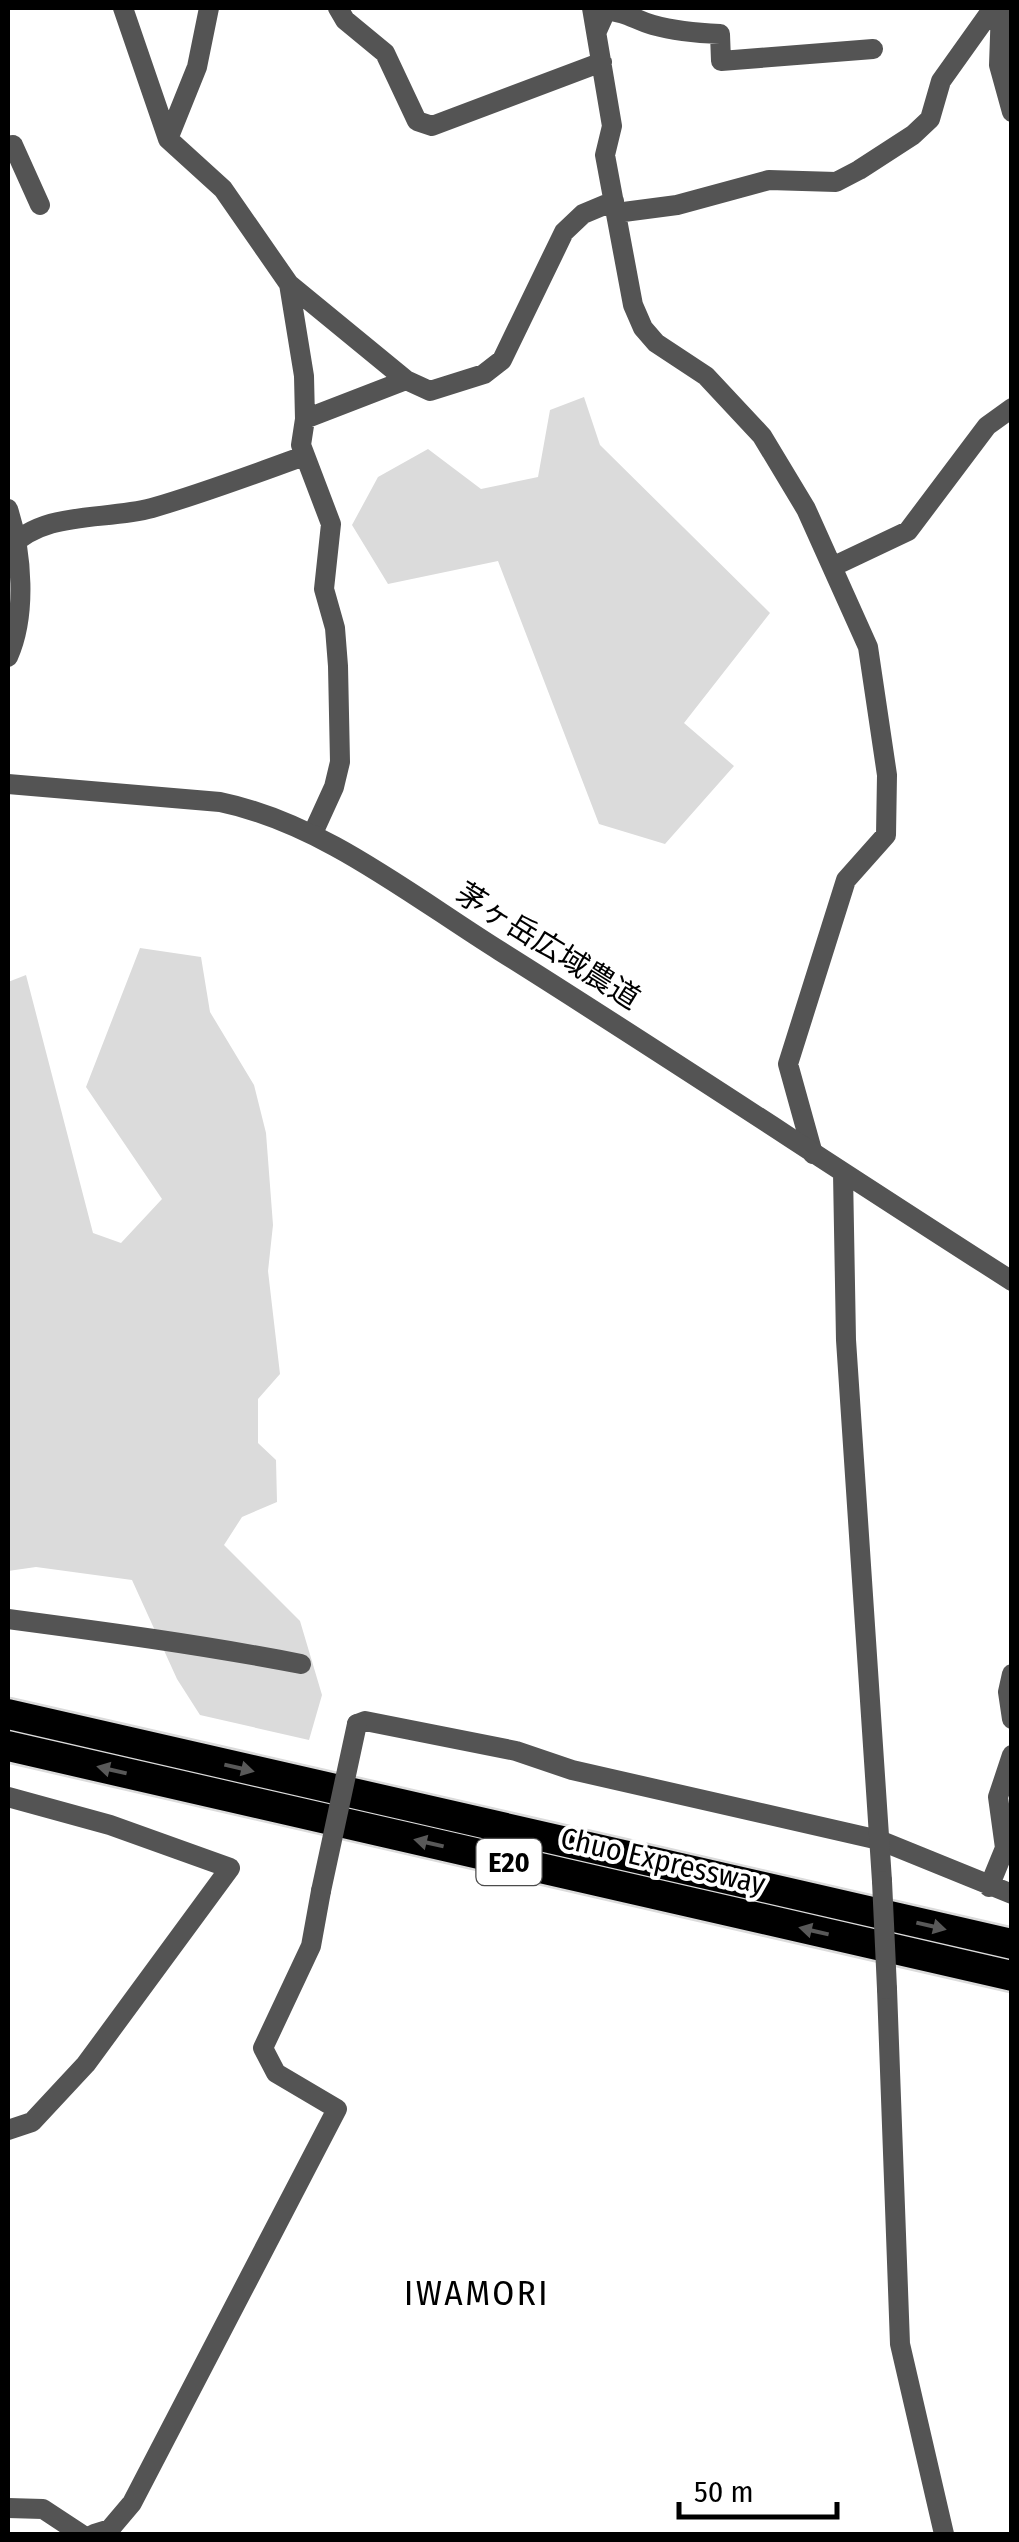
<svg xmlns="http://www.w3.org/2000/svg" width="1019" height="2542" viewBox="0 0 1019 2542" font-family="'Fira Sans Condensed','Noto Sans JP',sans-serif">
	<rect width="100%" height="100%" fill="#fff"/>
	<!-- green -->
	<path fill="#dbdbdb" d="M584,397L600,445L770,613L684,723L734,766L665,844L599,824L498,561L388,584L352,525L378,477L428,449L481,489L538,477L550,410Z
		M140,948L201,957L210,1012L254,1085L266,1133L273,1225L268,1271L280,1374L258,1399V1443L276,1460L277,1502L242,1517L224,1545L300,1621L322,1695L309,1740L200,1715L177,1679L132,1580L36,1567L8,1571V982L26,975L93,1233L121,1243L162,1199L86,1087Z"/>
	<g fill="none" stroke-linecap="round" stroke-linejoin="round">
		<defs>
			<path id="motorway" d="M8,1714L1012,1944
				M8,1746L1012,1976"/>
		</defs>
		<!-- motorway casing -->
		<use href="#motorway" stroke="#dbdbdb" stroke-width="35"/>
		<!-- minor -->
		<path stroke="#545454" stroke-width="20" d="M123,8L168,139L223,189L289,284L304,376L305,419L301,445L331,524L324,589L335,628L338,666L340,762L334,787L313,833
			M338,8L345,20L385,53L417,121L432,126L602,62
			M592,8L612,126L605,155L633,305L643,328L656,343L706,376L762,436L806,509L868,647L887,775L886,835L846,880L788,1064L813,1154
			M1001,8L999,65L1012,112
			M597,31L606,11C625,11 635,20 653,25C675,31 696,33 720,34L721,61L873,49
			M168,139L197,67L209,8
			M8,148L13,145L40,205
			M616,213L677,205L769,180L836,182L859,170L913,135L930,119L941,81L993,8
			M289,284L406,380
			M305,419L406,380L430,391L484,374L502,360L564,232L583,214L614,201
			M8,509C22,552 27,615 8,657
			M8,549C44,510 103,521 152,508C204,493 254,474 304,456
			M832,567L908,531L987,426L1012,408
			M8,1619C106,1632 204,1645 301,1664
			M1012,1674L1008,1692L1012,1719
			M357,1724L365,1721L516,1751L572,1770L879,1840L1012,1894
			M8,1797L110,1825L230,1868L86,2064L32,2122L8,2130
			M989,1887L1005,1848L998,1797L1012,1755
			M8,2508L43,2509L81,2534
			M94,2534L110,2529L132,2503L337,2109L276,2073L263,2048L311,1946L321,1891"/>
		<!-- tertiary -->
		<path stroke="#545454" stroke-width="20" d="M8,784L220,802C322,823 412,896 500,951C672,1059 841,1172 1012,1281
			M843,1173L846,1340L882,1881
			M887,1989L900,2344L944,2534"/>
		<!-- motorway -->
		<use href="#motorway" stroke="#000" stroke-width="30"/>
		<!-- minor-bridge -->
		<path stroke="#545454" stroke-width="20" d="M321,1891L357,1724"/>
		<!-- tertiary-bridge -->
		<path stroke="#545454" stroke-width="20" d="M882,1881L887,1989"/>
	</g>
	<!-- one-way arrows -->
	<defs><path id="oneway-solid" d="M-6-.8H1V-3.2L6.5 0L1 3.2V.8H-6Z" transform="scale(2.5)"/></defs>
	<g fill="#595959">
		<use href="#oneway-solid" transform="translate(239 1768) rotate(13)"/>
		<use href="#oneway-solid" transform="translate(112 1770) rotate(-167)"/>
		<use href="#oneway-solid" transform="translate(429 1843) rotate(-167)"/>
		<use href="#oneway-solid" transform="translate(931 1926) rotate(13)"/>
		<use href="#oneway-solid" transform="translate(814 1931) rotate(-167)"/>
	</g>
	<g text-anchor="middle" stroke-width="8" stroke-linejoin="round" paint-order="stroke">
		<!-- shield labels -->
		<rect fill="#fff" stroke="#4c4c4c" stroke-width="2.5" x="476.5" y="1839" width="65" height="46" rx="8"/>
		<g font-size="28" font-weight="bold" fill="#000">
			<text x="509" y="1872">E20</text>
		</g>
		<!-- street labels -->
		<g font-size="30" fill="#000" stroke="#fff">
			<text transform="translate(548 946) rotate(32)" y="10">茅ヶ岳広域農道</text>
			<text transform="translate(663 1861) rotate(13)" y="10">Chuo Expressway</text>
		</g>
		<!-- quarter labels -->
		<g font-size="35" letter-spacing="2.5" fill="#000" stroke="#fff">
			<text x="477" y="2305">IWAMORI</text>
		</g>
	</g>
	<!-- border -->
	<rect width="1019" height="2542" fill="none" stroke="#000000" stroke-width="20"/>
	<!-- scale -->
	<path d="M679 2502v15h158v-15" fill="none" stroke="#000000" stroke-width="5"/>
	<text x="694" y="2502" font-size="30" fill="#000000" stroke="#ffffff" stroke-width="8" paint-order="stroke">50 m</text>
</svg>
